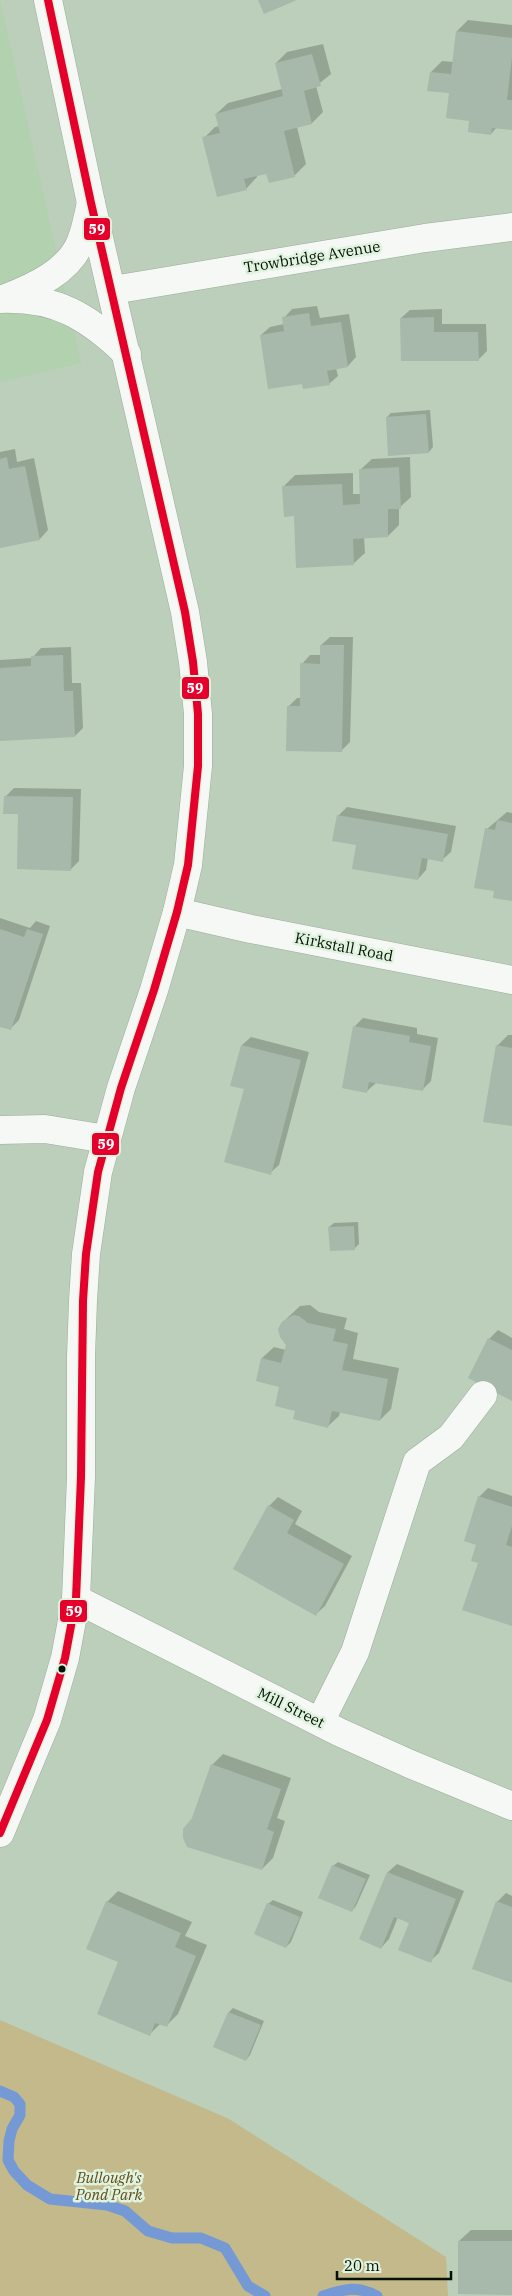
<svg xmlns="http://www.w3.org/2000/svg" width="512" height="2296" viewBox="0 0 512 2296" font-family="'IBM Plex Serif',serif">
	<rect width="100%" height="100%" fill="#bbcfba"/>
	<!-- built -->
	<path fill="#b1d1af" d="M0,0L81,363L0,382Z"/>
	<!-- green -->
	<path fill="#c3b98a" d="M0,2020L229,2119L446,2257L448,2296H0Z"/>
	<!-- shadow -->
	<path fill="#0003" d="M468,20L512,25V129L497,127L491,134L471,120L450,92L431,72L442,61L453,62L457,31Z
		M323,44L331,74L316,86L323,112L312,123L297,127L306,164L295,175L270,181L267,173L257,175V177L246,189L204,138L215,127L219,126L216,114L228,103L282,89L276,63L287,52Z
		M317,306L320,318L349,314L356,357L348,366L336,368L338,376L329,384L303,383L261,335L270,327L284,324V318L292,309Z
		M442,309V324H486L487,351L478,360L401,318L410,310Z
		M430,410L433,447L429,452L387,417L391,413Z
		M15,449L17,462L34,458L48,530L40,539L0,547V452Z
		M410,457L411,497L399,508V525L388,536L364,537L365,553L353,564L295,515L284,486L295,475L353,473V494H361L360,470L372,459Z
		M330,637H353L350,742L341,751L289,706L297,698H301L302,664L310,655H321V645Z
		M71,647L72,683H81L83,728L75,736L0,740V660L32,658L41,648Z
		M14,788L81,789L79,861L71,869L5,797Z
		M347,807L456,826L451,852L442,860L428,858L426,870L418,879L338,816Z
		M507,812L512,813V900L496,890L487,829Z
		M0,918L30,928L36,921L50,926L19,1020L10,1029L0,1025Z
		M363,1018L417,1028V1034L438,1038L431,1081L422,1090L376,1083L367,1091L355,1026Z
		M508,1035H512V1125L497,1046Z
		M251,1037L309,1052L279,1165L270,1173L242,1045Z
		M358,1222L359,1244L355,1248L329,1227L334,1223Z
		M310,1305L319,1312L347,1318L344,1329L358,1333L353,1359L399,1368L391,1409L380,1420L340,1412L339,1416L327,1427L297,1410L280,1386L257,1380L262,1358L274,1347L286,1350L287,1345L283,1322L300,1306Z
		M498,1330L512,1338V1399L489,1339Z
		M488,1488L512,1496V1624L479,1562L478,1544L479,1497Z
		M278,1497L302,1511L295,1524L352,1556L325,1606L316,1614L269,1506Z
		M223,1754L291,1778L277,1818L285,1821L273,1858L262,1869L194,1819L212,1765Z
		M338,1862L370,1875L356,1906L352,1911L333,1866Z
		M397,1864L464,1891L439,1953L430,1961L410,1922L398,1917L389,1939L381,1948L361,1939L388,1872Z
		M118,1891L192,1922L185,1936L207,1945L178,2014L167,2025L161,2023L150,2034L120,1961L107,1902Z
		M506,1893L512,1896V1982L497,1902Z
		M273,1900L303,1912L291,1942L286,1947L268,1904Z
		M233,2008L264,2021L250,2055L246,2060L229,2012Z
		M471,2230H512V2293L459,2241Z"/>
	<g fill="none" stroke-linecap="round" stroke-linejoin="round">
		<!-- stream -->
		<path stroke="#7499d5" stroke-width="11" d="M0,2091L14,2097L20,2104V2115L12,2129L9,2141L8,2160L14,2171L27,2185L50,2199L107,2205L125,2211L148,2231L172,2238H201L225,2248L248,2286L265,2296
			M323,2296C345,2289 356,2285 377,2296"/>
	</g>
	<!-- building -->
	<path fill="#a6b9ab" d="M258,0H297L264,14Z
		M456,31L512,38V57L507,100H512V130L492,128L491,135L468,132L469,121L446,118L449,93L427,91L430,72L451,74Z
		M312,54L321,86L304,91L312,124L284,131L295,177L269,183L266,174L244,179L247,190L217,197L202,137L220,133L215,114L283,96L275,63Z
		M309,313L311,326L341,322L348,367L327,371L330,385L303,389L302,384L268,389L260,335L284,331L282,317Z
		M434,317V332H478L479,361H401L400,318Z
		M426,414L429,453L388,456L386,417Z
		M7,457L9,469L25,466L40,540L0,548V459Z
		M399,467L401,509H388V537L353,539L354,565L296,568L294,516L284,517L282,486L342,484L343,505L360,504L359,469Z
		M320,645H344L342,752L286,751L287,706H300V663L320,664Z
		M63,655L64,691H73L75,737L0,741V668L31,666V656Z
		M4,796L73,797L71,871L17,869L18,814H3Z
		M337,815L448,834L443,862L422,858L418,880L352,869L356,845L332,841Z
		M497,820L512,823V901L493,898L494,891L474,888L485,828L495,830Z
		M0,929L24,937L27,929L43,934L11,1030L0,1027Z
		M353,1026L410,1036L409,1042L431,1046L423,1091L369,1082L367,1093L342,1088Z
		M241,1045L301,1060L271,1175L224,1162L244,1089L230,1086Z
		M496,1045L512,1048V1126L483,1122Z
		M354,1226L355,1250L330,1251L328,1227Z
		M293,1315L299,1316L308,1323L336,1329L333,1341L348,1344L342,1370L388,1379L380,1421L332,1411L328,1428L293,1419L295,1411L275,1406L279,1387L256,1381L261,1358L281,1363L286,1345L280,1337L278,1329L282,1322Z
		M488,1338L512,1350V1401L468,1378Z
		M478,1496L512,1507V1526L506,1545L512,1547V1626L462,1610L478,1563L471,1561L476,1545L464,1541Z
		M268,1505L294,1520L287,1533L344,1564L316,1616L233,1569Z
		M211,1764L281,1789L267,1829L274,1832L262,1870L187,1847L183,1838V1829L192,1818Z
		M332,1865L366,1879L352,1912L318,1898Z
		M387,1872L456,1899L431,1963L398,1950L409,1923L394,1917L381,1949L359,1939Z
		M106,1901L181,1933L175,1947L196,1956L167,2027L155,2023L150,2036L97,2014L118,1962L86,1949Z
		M496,1901L512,1907V1983L472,1969Z
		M267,1903L300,1917L286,1948L254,1934Z
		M228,2012L261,2025L246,2061L213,2047Z
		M458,2241H512V2295L458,2294Z"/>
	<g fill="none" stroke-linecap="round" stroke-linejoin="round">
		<defs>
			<path id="minor" d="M113,290L425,238L512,227
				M6,298C34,287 70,271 81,241C86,229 88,215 91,203
				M0,299C56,297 88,316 127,354
				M177,912L251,929L512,980
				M0,1130L45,1129L106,1139
				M76,1599L339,1732L410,1764L512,1806
				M320,1722L355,1652L417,1462L451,1437L483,1395"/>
			<path id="major" d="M0,1833L47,1720L65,1658L76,1599L81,1477V1356L83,1301L86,1254L98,1172L121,1088L154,990L177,912L188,865L198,766V714L193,662L185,612L91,203L48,0"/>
		</defs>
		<!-- minor casing -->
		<use href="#minor" stroke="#9cac9b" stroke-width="29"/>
		<!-- major casing -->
		<use href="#major" stroke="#9cac9b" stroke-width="29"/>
		<!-- minor -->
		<use href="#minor" stroke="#f5f8f5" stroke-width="28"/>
		<!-- major -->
		<use href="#major" stroke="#f5f8f5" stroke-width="28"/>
		<defs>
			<path id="bus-1" d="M0,1833L47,1720L65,1658L76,1599L81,1477L83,1301L86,1254L98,1172L121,1088L154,990L177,912L188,865L198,766V714L193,662L185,612L91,203L48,0"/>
		</defs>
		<!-- bus-1 casing -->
		<use href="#bus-1" stroke="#e0f3df" stroke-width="11"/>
		<!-- bus-1 -->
		<use href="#bus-1" stroke="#e4002b" stroke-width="8"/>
	</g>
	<!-- markers -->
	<circle fill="#051205" stroke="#e0f3df" stroke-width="2" cx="62" cy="1669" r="4.5"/>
	<g text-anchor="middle" stroke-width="5" stroke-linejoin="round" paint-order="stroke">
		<!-- street labels -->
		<g font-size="15" fill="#051205" stroke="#e0f3df">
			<text transform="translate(312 257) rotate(-9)" y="5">Trowbridge Avenue</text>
			<text transform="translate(344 947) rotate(11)" y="5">Kirkstall Road</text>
			<text transform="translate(291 1708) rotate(26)" y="5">Mill Street</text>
		</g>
		<!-- park labels -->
		<g font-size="15" font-style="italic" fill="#614b1a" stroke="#e0f3df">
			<text x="109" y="2183">Bullough's<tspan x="109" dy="17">Pond Park</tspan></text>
		</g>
	</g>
	<g stroke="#e0f3df" stroke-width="2">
		<rect x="83" y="217" width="28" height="24" rx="5" fill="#e4002b"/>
		<rect x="181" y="676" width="29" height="24" rx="5" fill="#e4002b"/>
		<rect x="91" y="1132" width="29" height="24" rx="5" fill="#e4002b"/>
		<rect x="59" y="1599" width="29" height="24" rx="5" fill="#e4002b"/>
	</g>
	<g font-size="14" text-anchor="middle" font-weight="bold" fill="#fff">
		<text x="97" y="234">59</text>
		<text x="195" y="693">59</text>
		<text x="106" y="1149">59</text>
		<text x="74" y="1616">59</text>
	</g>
	<!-- scale -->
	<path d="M337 2271v8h114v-8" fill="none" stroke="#051205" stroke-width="2.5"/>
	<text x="344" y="2271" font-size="15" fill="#051205" stroke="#e0f3df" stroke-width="4" paint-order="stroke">20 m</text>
</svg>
